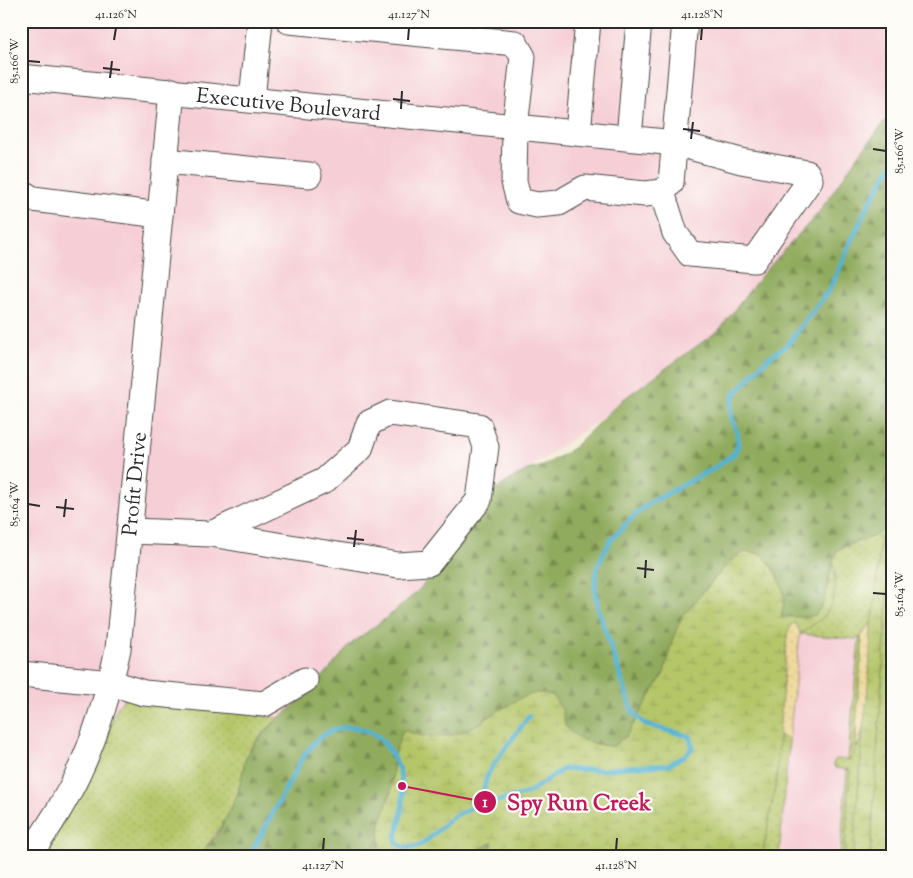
<svg xmlns="http://www.w3.org/2000/svg" width="913" height="878" viewBox="0 0 913 878" font-family="'Sorts Mill Goudy',serif">
	<defs>
		<pattern id="grass-dots" width="8" height="8" patternUnits="userSpaceOnUse" patternTransform="scale(1.25)"><rect width="8" height="8" fill="#b5c669"/><path d="M2 2h.1M6 6h.1" fill="none" stroke="#9caa5b" stroke-width="1.8" stroke-linecap="round"/></pattern>
		<pattern id="forest-firs" width="22" height="20" patternUnits="userSpaceOnUse" patternTransform="scale(1.25)"><rect width="22" height="20" fill="#90ab5d"/><path d="M5 1l3.5 6h-7zM16 11l3.5 6h-7z" fill="#768b4d"/></pattern>
		<pattern id="wetland-marsh" width="20" height="14" patternUnits="userSpaceOnUse" patternTransform="scale(1.25)"><rect width="20" height="14" fill="#b5c669"/><path d="M1 5h8M5 5V1M11 12h8M15 12V8" fill="none" stroke="#9caa5b"/></pattern>
		<pattern id="sand-dots" width="8" height="8" patternUnits="userSpaceOnUse" patternTransform="scale(1.25)"><rect width="8" height="8" fill="#eeda9e"/><path d="M2 2h.1M6 6h.1" fill="none" stroke="#cb8" stroke-width="1.8" stroke-linecap="round"/></pattern>
		<pattern id="garden-furrows" width="10" height="10" patternUnits="userSpaceOnUse" patternTransform="scale(1.25)"><rect width="10" height="10" fill="#b5c669"/><path d="M-1 1l2-2M0 10L10 0M9 11l2-2" fill="none" stroke="#9caa5b"/></pattern>
	</defs>
	<rect width="100%" height="100%" fill="#fdfcf7"/>
	<filter id="ink" filterUnits="userSpaceOnUse"><feTurbulence type="fractalNoise" baseFrequency=".02" numOctaves="2"/><feDisplacementMap in="SourceGraphic" scale="10" xChannelSelector="R" yChannelSelector="G"/><feConvolveMatrix kernelMatrix="1 2 1 2 8 2 1 2 1" color-interpolation-filters="sRGB"/></filter>
	<filter id="wash" filterUnits="userSpaceOnUse"><feTurbulence type="fractalNoise" baseFrequency=".0096" numOctaves="4" result="noise"/><feDisplacementMap in="SourceGraphic" scale="20" xChannelSelector="R" yChannelSelector="G"/><feGaussianBlur stdDeviation="1.12" result="paint"/><feColorMatrix in="noise" values="0 0 0 0 0 0 0 0 0 0 0 0 0 0 0 0 0 1.4 0 .05"/><feComposite in="paint" operator="in"/></filter>
	<g filter="url(#wash)">
		<rect width="100%" height="100%" fill="#f1e9d0"/>
		<!-- built -->
		<path fill="#f6cfd6" d="M21,21H892V146L741,321L527,470L344,693L892,384L862,857H51L123,716L95,711L61,806L21,854Z"/>
		<!-- grass -->
		<path fill="url(#grass-dots)" stroke="#70784a" d="M877,534L879,536L880,547L874,613C872,622 865,638 855,639L800,634L825,616L831,602L836,579L833,562L837,550Z
			M892,536V816L888,857H870Z
			M134,696L279,718C267,730 250,743 245,761C242,772 242,784 237,795C228,819 214,838 197,857H39L102,745L118,706L125,698Z
			M864,723L853,857H844L850,770L835,768L833,763L836,759L848,760L852,758L854,751L859,745Z
			M779,735L789,741L779,857H762L776,782Z"/>
		<!-- forest -->
		<path fill="url(#forest-firs)" stroke="#5e6b44" d="M892,112V512L885,529L870,538L853,542L837,550L831,567L824,602L815,615L807,617H781C786,588 781,576 762,554L744,552L729,562L705,589L670,656L664,673L627,735L613,747C597,744 573,742 565,725C563,721 563,714 562,709L518,699C494,715 467,736 437,737C426,738 414,734 403,730L394,755L391,792L379,827L381,857H197L217,835L231,808L238,793L246,758L255,743L279,718L306,696L352,643L394,612L420,589L485,502L497,489L511,479L527,470L543,466L572,449L622,400L719,330L761,276L819,212L858,156Z
			M493,842L490,857H464Z"/>
		<!-- wetland -->
		<path fill="url(#wetland-marsh)" stroke="#70784a" d="M892,512V536L870,857H853L870,645L871,623L874,613L880,547L879,536L877,534L885,529Z
			M744,552L762,554C773,567 784,582 784,601C783,606 782,612 781,617H807L815,615L824,602L833,562C836,580 837,600 825,615C822,619 805,630 800,634L799,629L794,623L787,635L776,782L762,857H490L493,842L464,857H381L379,827L391,792L394,755L403,730C414,734 426,738 437,737C476,736 499,703 533,694C538,692 546,694 552,695L562,709L565,726L578,738L596,744L613,747L627,735L664,673L673,638L682,617L729,562Z"/>
		<!-- sand -->
		<path fill="url(#sand-dots)" stroke="#8c8264" d="M795,623L799,629L800,634L789,741L779,735L787,635L792,624Z
			M871,623C871,643 867,738 856,748V723L862,646L861,637Z"/>
		<!-- garden -->
		<path fill="url(#garden-furrows)" stroke="#70784a" d="M861,637L862,646L856,723V748L852,758L848,760L859,639Z
			M847,769L850,770L844,857H840Z"/>
		<g fill="none" stroke-linecap="round" stroke-linejoin="round">
			<!-- stream -->
			<path stroke="#52b2d1" stroke-width="5" d="M480,800L498,801L528,793L563,769L603,770L627,767L668,765L685,756L693,747L689,736L646,725L633,713L598,609L595,588L597,567L610,541L636,514L650,503L716,467L734,454L738,445V436L732,418L731,404L734,395L767,359L787,345L830,289L867,207L892,165
				M249,857L302,759C308,750 316,739 325,734C350,720 378,729 391,753C394,759 398,764 399,770C402,782 404,797 402,809C401,821 396,831 396,843C419,859 436,829 453,817C461,812 473,809 479,801C485,793 484,781 489,772C501,752 516,735 529,716"/>
		</g>
	</g>
	<g filter="url(#ink)">
		<g fill="none" stroke-linecap="round" stroke-linejoin="round">
			<defs>
				<g id="minor">
					<path d="M289,21L515,43L523,57L515,127L514,182L519,201L537,205L559,203L585,188L645,194L662,192L671,183L685,21"/>
					<path id="s1" d="M21,77L675,143L741,161L807,173L810,180L754,260L690,254L675,233L662,192"/>
					<path d="M252,99L260,21"/>
					<path d="M578,133L588,21"/>
					<path d="M629,138L639,21"/>
					<path d="M165,161L309,175"/>
					<path d="M21,192L33,199L160,215"/>
					<path d="M130,531L211,534L324,481L360,449L369,423L390,413L479,426L486,447L479,500L429,563L398,565L211,534"/>
					<path d="M21,674L111,683L144,693L264,704L305,680"/>
					<path id="s2" d="M27,857C77,792 101,729 118,649L172,91"/>
				</g>
			</defs>
			<!-- minor casing -->
			<use href="#minor" stroke="#494844" stroke-width="27"/>
			<!-- minor -->
			<use href="#minor" stroke="#fff" stroke-width="25"/>
		</g>
	</g>
	<!-- ticks -->
	<path fill="none" stroke="#2b2b2b" stroke-width="2" d="M114,40L116,28M408,40L409,28M701,40L702,28M28,61L40,62M103,68L120,70M110,78L112,61M393,99L410,101M401,109L402,91M683,129L700,131M691,139L693,122M873,149L886,151M28,504L40,506M56,507L74,509M64,517L66,499M347,538L364,540M354,547L356,530M637,568L654,570M645,578L646,560M873,593L886,594M323,850L324,838M616,850L617,838"/>
	<g text-anchor="middle" stroke-width="4.5" stroke-linejoin="round" paint-order="stroke">
		<!-- street labels -->
		<g font-size="21" fill="#2b2b2b" stroke="#fdfcf7">
			<text dy="7" stroke="none"><textPath href="#s1" startOffset="269">Executive Boulevard</textPath></text>
			<text dy="7" stroke="none"><textPath href="#s2" startOffset="395">Profit Drive</textPath></text>
		</g>
	</g>
	<!-- callouts -->
	<path fill="none" stroke="#c2185b" stroke-width="2" d="M402 786L485 802"/>
	<g fill="#c2185b" stroke="#fdfcf7" stroke-width="2">
		<circle cx="402" cy="786" r="5"/>
		<circle cx="485" cy="802" r="12"/>
	</g>
	<g font-size="15" text-anchor="middle" font-weight="bold" fill="#fff">
		<text x="485" y="807">1</text>
	</g>
	<g font-size="22" text-anchor="middle" font-weight="bold" fill="#c2185b" stroke="#fdfcf7" stroke-width="4.5" stroke-linejoin="round" paint-order="stroke">
		<text x="579" y="810">Spy Run Creek</text>
	</g>
	<!-- margin -->
	<rect width="913" height="878" fill="none" stroke="#fdfcf7" stroke-width="55"/>
	<rect x="28" y="28" width="858" height="822" fill="none" stroke="#2b2b2b" stroke-width="2"/>
	<g font-size="12" text-anchor="middle" fill="#2b2b2b">
		<text x="116" y="18">41.126°N</text>
		<text x="409" y="18">41.127°N</text>
		<text x="702" y="18">41.128°N</text>
		<text transform="translate(14 61) rotate(-90)" y="4">85.166°W</text>
		<text transform="translate(899 151) rotate(-90)" y="4">85.166°W</text>
		<text transform="translate(14 504) rotate(-90)" y="4">85.164°W</text>
		<text transform="translate(899 594) rotate(-90)" y="4">85.164°W</text>
		<text x="323" y="869">41.127°N</text>
		<text x="616" y="869">41.128°N</text>
	</g>
</svg>
